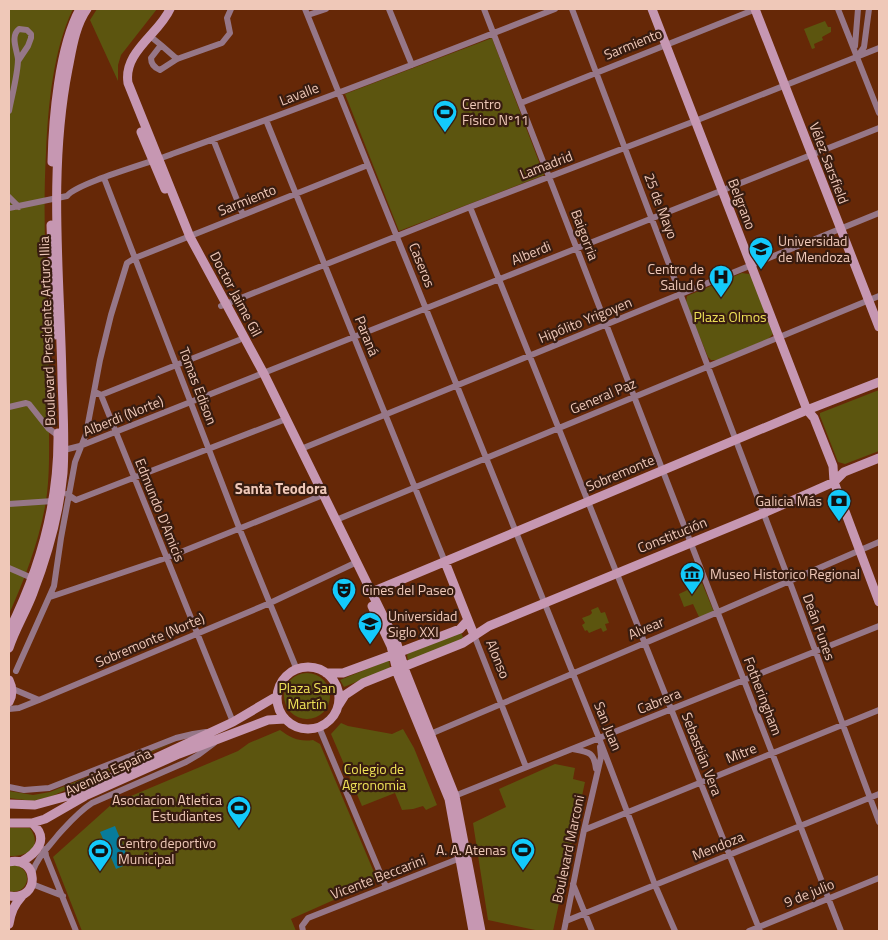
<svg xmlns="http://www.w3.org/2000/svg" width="888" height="940" viewBox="0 0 888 940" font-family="'Titillium Web',sans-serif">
	<rect width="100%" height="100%" fill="#662807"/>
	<!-- green -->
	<path fill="#5c550f" d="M9,9H73C53,50 48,107 46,153C41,243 51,334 49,425C49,452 50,480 45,507C38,544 24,581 9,614Z
		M97,9H157L121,55L118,65V81L90,20Z
		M825,21L828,27H831V32L822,37L823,40L814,44L815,48L812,49L804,29Z
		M492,38L544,175L399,231L345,94Z
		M742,273L749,274L752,278L773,334L768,339L717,360H711L708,357L686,303L687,296Z
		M879,390V451L845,464L838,462L820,416V413Z
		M702,583L714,612L699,617L693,604L684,607L679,594Z
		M598,607L601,613L605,612L609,623L605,624L607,630L603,632L601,628L589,633L587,630L585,631L582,625L585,623L582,618L590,615L592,613L591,610Z
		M461,632L464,640L408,662L407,654Z
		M389,660L390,668L344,687L340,680Z
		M284 696a23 23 0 1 1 46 0a23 23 0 1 1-46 0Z
		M341,723L348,726L392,734L403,729L414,748L437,805L426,810L423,806L413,809L402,810L395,793L362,806L331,734Z
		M280,730C291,738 299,742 313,740L320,744L376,877L372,883L291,919L296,931H82L53,857L112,804L238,751L249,743Z
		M175,742L52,796L33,801L9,798V791L33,795L50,792Z
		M555,764L575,768L573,779L585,782L553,931H540L488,920L473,823L506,807L499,789Z
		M9,828H30C43,847 28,857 9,856Z
		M15,865C35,870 28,896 9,891V866Z"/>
	<!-- water -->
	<path fill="#087c9b" d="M115,826L130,863L116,869L100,832Z"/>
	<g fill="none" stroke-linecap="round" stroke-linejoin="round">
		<!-- street -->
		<path stroke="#967788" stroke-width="6" d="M305,9L599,738L655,885L675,931
			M389,9L412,65
			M484,9L841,931
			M572,9L789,580L879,822
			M838,9L879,113
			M308,15L326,9
			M150,36L161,45L151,58C151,65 155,68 160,70L177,59L222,43L230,33L227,18L231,9
			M161,45L177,59
			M855,46L858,9
			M858,56L864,47L869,9
			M521,103L756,9
			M9,111C12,95 18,74 18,59C17,50 10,36 19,29L27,30L31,34V38L28,46L18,61
			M266,120L445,562
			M213,139L243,215
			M104,178L240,530L297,670
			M9,197L19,207
			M470,207L760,931
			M9,208L67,196C76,183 153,162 172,154C301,108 428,59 555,9
			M221,306L470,207L695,121L879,48
			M97,393L101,395L239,340
			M101,395L233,722
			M9,407L26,403L29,404L48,428L60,437
			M301,449L879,213
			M64,450L80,446L879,128
			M67,494L76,500L286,419
			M9,504L53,501
			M336,520L879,296
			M9,568L32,578
			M50,597L166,558L323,495
			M474,635L526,767
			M16,671L54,586L61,538L75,462L86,434L100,360L111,315L127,263L135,258L368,165
			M13,689L39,700
			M9,709L19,708L39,700L270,603L357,562
			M319,727L386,887
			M428,735L718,612L879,542
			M573,749C589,752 594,752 596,769
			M9,787L24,790L49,788L176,738L193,734L206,732
			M452,797L879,626
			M584,830L879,710
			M45,849L46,856L76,931
			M32,873C38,856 47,849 58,835C69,823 78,812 92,803L186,762L198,755L214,743
			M32,884L63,896
			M573,884L592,931
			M566,921L879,794
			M303,931L302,926L308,918L463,857
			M564,931L584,830L601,757L600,747
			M749,931L879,878"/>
		<!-- secondary -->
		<path stroke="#c697b2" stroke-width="9" d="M170,9C159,34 123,52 128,83L190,237L264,374L397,644L406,673L455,796L481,931
			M652,9L807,410L814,418L833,466L834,482L879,602
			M755,9L879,327
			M141,132L165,189
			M52,162C53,119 59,47 80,9
			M51,225L55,335
			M445,562L474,635
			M372,592L807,410L879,382
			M372,606L391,646L398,675L449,799L473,931
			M9,631C40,569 59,503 58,433
			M9,648C15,629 26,612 33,593C48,554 59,514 63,473C65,441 63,410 62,378C60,276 48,171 68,69C72,49 75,26 87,9
			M277 698a31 31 0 1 1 62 0a31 31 0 1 1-62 0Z
			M326,673H343L400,652L460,629L468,620
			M9,680C13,688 13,695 9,702
			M338,706L345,695L363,683L463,643L489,626L764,513L834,482L844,472L879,458
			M9,804L35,805L68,796L149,761L233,722L277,696
			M9,823H32L45,819L85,796L179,754L268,720L285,719
			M9,862C38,855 42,901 9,896
			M21,862C37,853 50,839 32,823
			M9,924C11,912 14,905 22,896"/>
	</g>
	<!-- icons -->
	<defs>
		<symbol id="stadium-pin" viewBox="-11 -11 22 30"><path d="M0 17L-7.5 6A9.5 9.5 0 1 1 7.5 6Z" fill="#13cafb" stroke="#381c10"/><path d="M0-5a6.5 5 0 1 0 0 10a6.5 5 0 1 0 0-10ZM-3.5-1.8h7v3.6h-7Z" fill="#111"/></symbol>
		<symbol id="university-pin" viewBox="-11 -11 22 30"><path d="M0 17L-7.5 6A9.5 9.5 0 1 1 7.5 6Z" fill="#13cafb" stroke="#381c10"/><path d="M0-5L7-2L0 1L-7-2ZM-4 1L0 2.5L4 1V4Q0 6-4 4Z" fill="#111"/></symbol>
		<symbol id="hospital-pin" viewBox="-11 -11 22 30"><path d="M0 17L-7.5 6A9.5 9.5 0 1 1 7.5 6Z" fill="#13cafb" stroke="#381c10"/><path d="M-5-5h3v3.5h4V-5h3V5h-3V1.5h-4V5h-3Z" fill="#111"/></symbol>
		<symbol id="bank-pin" viewBox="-11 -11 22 30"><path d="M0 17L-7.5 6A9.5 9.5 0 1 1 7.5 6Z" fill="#13cafb" stroke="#381c10"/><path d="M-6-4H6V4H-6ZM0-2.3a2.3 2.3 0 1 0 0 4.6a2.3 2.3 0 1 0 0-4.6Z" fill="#111"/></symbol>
		<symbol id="museum-pin" viewBox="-11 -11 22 30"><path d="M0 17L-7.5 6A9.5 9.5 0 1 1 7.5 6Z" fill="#13cafb" stroke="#381c10"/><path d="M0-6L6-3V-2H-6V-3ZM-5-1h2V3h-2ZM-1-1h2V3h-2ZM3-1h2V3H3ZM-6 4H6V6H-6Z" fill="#111"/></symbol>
		<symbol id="theatre-pin" viewBox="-11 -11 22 30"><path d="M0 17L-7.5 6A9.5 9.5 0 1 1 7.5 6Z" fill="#13cafb" stroke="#381c10"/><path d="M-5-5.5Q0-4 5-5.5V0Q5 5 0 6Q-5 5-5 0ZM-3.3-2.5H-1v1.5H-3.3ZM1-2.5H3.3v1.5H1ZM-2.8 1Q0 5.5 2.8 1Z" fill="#111"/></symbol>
	</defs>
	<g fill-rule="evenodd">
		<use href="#stadium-pin" x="431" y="98" width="28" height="38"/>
		<use href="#university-pin" x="747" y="235" width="28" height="38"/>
		<use href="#hospital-pin" x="707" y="263" width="28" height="38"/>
		<use href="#bank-pin" x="825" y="487" width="28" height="38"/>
		<use href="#museum-pin" x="678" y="560" width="28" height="38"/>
		<use href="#theatre-pin" x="330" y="576" width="28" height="38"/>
		<use href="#university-pin" x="356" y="610" width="28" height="38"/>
		<use href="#stadium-pin" x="225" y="794" width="28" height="38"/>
		<use href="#stadium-pin" x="509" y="836" width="28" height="38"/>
		<use href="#stadium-pin" x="86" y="837" width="28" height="38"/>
	</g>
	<g text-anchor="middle" stroke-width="4.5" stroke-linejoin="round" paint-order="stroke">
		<!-- street labels -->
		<g font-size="14" fill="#efc8b8" stroke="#381c10">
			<text transform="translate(633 44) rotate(-22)" y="5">Sarmiento</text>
			<text transform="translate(299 94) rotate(-21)" y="5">Lavalle</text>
			<text transform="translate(829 163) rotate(69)" y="5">Vélez Sarsfield</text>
			<text transform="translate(546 165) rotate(-21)" y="5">Lamadrid</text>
			<text transform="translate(247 200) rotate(-22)" y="5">Sarmiento</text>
			<text transform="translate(742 204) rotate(69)" y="5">Belgrano</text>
			<text transform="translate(661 206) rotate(69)" y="5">25 de Mayo</text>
			<text transform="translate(585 235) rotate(69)" y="5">Baigorria</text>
			<text transform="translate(531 253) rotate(-22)" y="5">Alberdi</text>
			<text transform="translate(422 265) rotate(68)" y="5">Caseros</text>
			<text transform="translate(236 294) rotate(62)" y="5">Doctor Jaime Gil</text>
			<text transform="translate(585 320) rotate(-22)" y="5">Hipólito Yrigoyen</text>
			<text transform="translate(47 331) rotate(-92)" y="5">Boulevard Presidente Arturo Illia</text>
			<text transform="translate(367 336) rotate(68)" y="5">Paraná</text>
			<text transform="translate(198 386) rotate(69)" y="5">Tomas Edison</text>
			<text transform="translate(603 396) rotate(-23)" y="5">General Paz</text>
			<text transform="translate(123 416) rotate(-22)" y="5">Alberdi (Norte)</text>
			<text transform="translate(620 473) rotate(-23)" y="5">Sobremonte</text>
			<text transform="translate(160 510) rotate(68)" y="5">Edmundo D'Amicis</text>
			<text transform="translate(672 535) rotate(-22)" y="5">Constitución</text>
			<text transform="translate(819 627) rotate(70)" y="5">Deán Funes</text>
			<text transform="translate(646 628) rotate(-23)" y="5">Alvear</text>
			<text transform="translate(150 640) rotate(-23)" y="5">Sobremonte (Norte)</text>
			<text transform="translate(498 659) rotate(68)" y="5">Alonso</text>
			<text transform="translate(763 696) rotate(69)" y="5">Fotheringham</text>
			<text transform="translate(659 701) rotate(-22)" y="5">Cabrera</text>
			<text transform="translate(608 726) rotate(68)" y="5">San Juan</text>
			<text transform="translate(741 753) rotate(-22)" y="5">Mitre</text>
			<text transform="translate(702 754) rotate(69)" y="5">Sebastián Vera</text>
			<text transform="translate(108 772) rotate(-25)" y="5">Avenida España</text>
			<text transform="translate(718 846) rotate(-22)" y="5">Mendoza</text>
			<text transform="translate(568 849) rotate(-78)" y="5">Boulevard Marconi</text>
			<text transform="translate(378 877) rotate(-21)" y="5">Vicente Beccarini</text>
			<text transform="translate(809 893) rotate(-22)" y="5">9 de julio</text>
		</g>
		<!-- poi labels -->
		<g font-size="14" fill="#efc8b8" stroke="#381c10" text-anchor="start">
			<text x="462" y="109">Centro<tspan x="462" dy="16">Físico Nº11</tspan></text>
			<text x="778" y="246">Universidad<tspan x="778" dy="16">de Mendoza</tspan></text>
			<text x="704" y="274" text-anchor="end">Centro de<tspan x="704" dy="16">Salud 6</tspan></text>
			<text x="822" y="506" text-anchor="end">Galicia Más</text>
			<text x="710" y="579">Museo Historico Regional</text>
			<text x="362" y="595">Cines del Paseo</text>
			<text x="388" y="621">Universidad<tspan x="388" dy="16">Siglo XXI</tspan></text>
			<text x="222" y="805" text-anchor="end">Asociacion Atletica<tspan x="222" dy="16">Estudiantes</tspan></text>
			<text x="118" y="848">Centro deportivo<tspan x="118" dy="16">Municipal</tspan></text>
			<text x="506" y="855" text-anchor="end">A. A. Atenas</text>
		</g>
		<!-- park labels -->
		<g font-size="14" fill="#eee157" stroke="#381c10">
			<text x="730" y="322">Plaza Olmos</text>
			<text x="307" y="693">Plaza San<tspan x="307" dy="16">Martín</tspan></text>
			<text x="374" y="774">Colegio de<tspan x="374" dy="16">Agronomia</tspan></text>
		</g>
		<!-- neighbourhood labels -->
		<g font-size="15" font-weight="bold" fill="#efc8b8" stroke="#381c10">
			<text x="281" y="494">Santa Teodora</text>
		</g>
	</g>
	<!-- border -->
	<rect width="888" height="940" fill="none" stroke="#efc8b8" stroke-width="20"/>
</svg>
